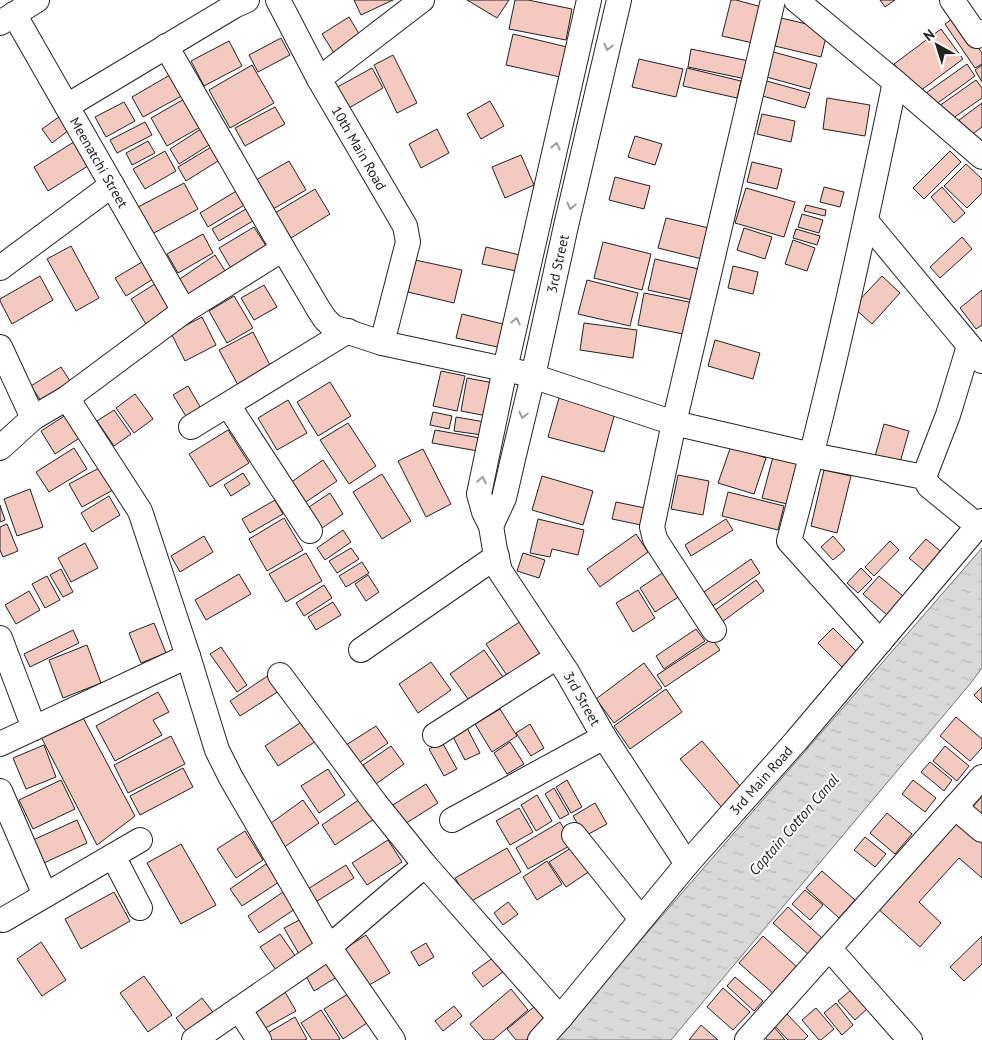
<svg xmlns="http://www.w3.org/2000/svg" width="982" height="1040" viewBox="0 0 982 1040" font-family="'PT Sans',sans-serif">
	<defs>
		<pattern id="water-ripples" width="26" height="14" patternUnits="userSpaceOnUse" patternTransform="scale(1.25)"><rect width="26" height="14" fill="#d9d9d9"/><path d="M2 4q2-2 4 0t4 0M15 11q2-2 4 0t4 0" fill="none" stroke="#bababa"/></pattern>
	</defs>
	<rect width="100%" height="100%" fill="#fff"/>
	<!-- water -->
	<path fill="url(#water-ripples)" stroke="#6f6f6f" d="M982,548V668L970,684L671,1040H554Z"/>
	<!-- building -->
	<path fill="#f3c9c0" stroke="#222" d="M354,0H393L361,15Z
		M467,0H509L497,18Z
		M515,0H528L572,9L566,40L509,29Z
		M731,0H736L762,7L753,43L722,36Z
		M880,0H895L885,7Z
		M956,16L982,53V64L975,68L945,24Z
		M349,17L361,37L334,53L322,34Z
		M781,18L828,29L821,57L775,46Z
		M941,29L963,59L916,94L894,64Z
		M513,34L567,47L560,77L506,65Z
		M281,38L290,55L258,72L249,55Z
		M229,41L242,66L204,86L191,61Z
		M691,49L749,61L746,79L688,67Z
		M770,51L817,64L810,89L763,76Z
		M393,55L417,103L397,113L374,65Z
		M639,59L683,69L676,97L632,87Z
		M967,64L975,76L935,105L926,93Z
		M252,65L274,103L230,128L209,90Z
		M982,65V82L975,70Z
		M372,68L383,88L344,111L332,90Z
		M687,68L741,81L737,98L683,86Z
		M175,72L187,93L143,117L132,97Z
		M763,80L810,93L805,108L759,95Z
		M976,80L982,88V98L949,121L939,106Z
		M186,98L202,126L167,146L151,118Z
		M827,98L870,105L865,136L823,129Z
		M490,101L504,126L481,139L467,114Z
		M124,102L135,121L106,137L95,117Z
		M982,103V127L970,136L959,120Z
		M275,107L285,124L245,146L235,128Z
		M63,114L73,127L52,143L42,129Z
		M762,114L795,121L791,142L757,134Z
		M145,122L152,135L117,153L110,140Z
		M207,125L217,140L179,164L170,149Z
		M437,129L449,153L421,168L409,144Z
		M635,136L662,144L655,165L628,157Z
		M77,140L91,164L48,191L34,167Z
		M148,141L155,153L132,165L126,153Z
		M218,143L226,156L186,181L178,167Z
		M165,151L176,171L145,189L133,169Z
		M950,151L961,162L924,199L913,188Z
		M521,155L534,185L505,198L492,167Z
		M289,161L306,190L273,209L256,180Z
		M752,162L782,169L777,189L747,182Z
		M966,164L982,179V193L967,208L944,186Z
		M615,177L650,186L644,209L609,200Z
		M184,183L198,209L152,234L138,207Z
		M243,187L251,201L208,227L200,213Z
		M824,187L844,192L840,207L820,202Z
		M942,187L965,213L954,223L931,197Z
		M746,188L795,202L784,237L735,223Z
		M315,189L330,214L291,238L275,213Z
		M806,205L826,210L825,216L804,211Z
		M251,206L258,218L219,241L212,229Z
		M802,214L823,220L819,233L798,227Z
		M666,218L709,228L702,259L658,248Z
		M254,227L268,249L232,270L219,248Z
		M744,228L772,237L765,259L737,250Z
		M796,229L820,236L817,245L793,238Z
		M203,234L213,253L178,273L167,254Z
		M962,237L972,249L940,278L930,267Z
		M793,240L815,248L807,271L785,264Z
		M603,242L651,254L642,290L594,278Z
		M71,246L99,298L76,311L47,259Z
		M486,247L524,256L521,272L482,264Z
		M215,255L227,274L189,299L177,281Z
		M655,259L703,270L697,301L648,290Z
		M415,260L462,270L454,303L408,292Z
		M142,262L153,279L126,296L115,278Z
		M733,266L758,272L753,294L728,288Z
		M40,276L53,300L12,324L0,301V299Z
		M882,276L900,293L872,324L853,307Z
		M587,280L638,293L630,326L578,314Z
		M158,282L175,309L147,326L131,299Z
		M264,285L277,307L254,320L241,298Z
		M982,290V325L976,329L960,308Z
		M644,293L694,303L688,335L638,325Z
		M234,296L253,328L227,343L209,311Z
		M462,314L507,325L502,348L456,338Z
		M202,317L216,345L185,361L171,333Z
		M584,323L637,330L633,358L580,350Z
		M253,332L271,367L238,385L219,350Z
		M715,340L760,353L753,379L708,366Z
		M61,367L74,387L45,407L31,386Z
		M441,371L465,376L457,411L433,406Z
		M467,378L494,383L487,416L461,411Z
		M330,382L351,416L318,436L297,402Z
		M188,386L202,410L187,418L173,395Z
		M135,394L153,419L134,433L116,408Z
		M559,398L615,413L604,452L548,437Z
		M288,400L307,433L277,450L258,418Z
		M114,410L131,434L114,446L97,421Z
		M433,412L452,416L449,429L430,425Z
		M69,413L84,435L55,454L41,431Z
		M456,417L485,422L482,435L454,431Z
		M348,423L376,466L349,484L320,440Z
		M884,424L909,431L899,466L874,460Z
		M228,430L249,463L210,487L189,454Z
		M435,430L480,438L478,451L432,443Z
		M731,446L766,458L754,494L718,483Z
		M74,448L87,469L49,492L36,472Z
		M423,449L451,504L426,517L398,461Z
		M773,457L798,464L787,504L762,498Z
		M323,460L337,481L303,504L290,483Z
		M101,467L113,490L82,507L69,484Z
		M824,470L851,476L837,533L811,526Z
		M243,473L250,484L231,496L224,485Z
		M382,474L411,521L382,539L353,492Z
		M678,475L709,481L703,515L671,509Z
		M542,476L593,491L583,525L532,510Z
		M30,489L43,527L17,536L4,499Z
		M728,492L784,506L778,530L722,516Z
		M330,493L343,514L322,528L309,507Z
		M109,496L120,515L92,532L81,513Z
		M275,500L283,514L250,533L242,519Z
		M616,502L645,508L641,525L612,519Z
		M0,505L5,520L0,522Z
		M284,518L303,550L267,571L249,539Z
		M538,519L584,530L578,555L552,549L550,557L530,553Z
		M726,519L733,530L691,556L685,545Z
		M7,524L18,551L3,557L0,550V527Z
		M343,530L351,542L325,560L317,548Z
		M636,534L648,552L600,587L587,569Z
		M204,536L213,552L180,572L171,556Z
		M833,536L845,550L833,560L821,547Z
		M926,539L945,555L928,574L909,558Z
		M890,541L899,550L874,576L865,567Z
		M85,543L98,568L71,582L58,558Z
		M351,548L359,559L337,573L329,561Z
		M306,553L322,581L286,602L269,574Z
		M523,553L545,560L539,578L517,571Z
		M751,559L760,573L710,608L701,594Z
		M362,562L369,573L346,587L339,576Z
		M861,568L872,579L858,593L847,583Z
		M61,569L73,592L63,597L50,575Z
		M664,572L680,596L655,612L640,588Z
		M239,574L251,594L206,620L195,600Z
		M368,575L379,592L366,601L355,584Z
		M47,576L60,600L45,608L32,584Z
		M879,576L903,596L887,615L863,594Z
		M756,580L764,591L722,622L714,611Z
		M324,585L332,598L304,616L296,603Z
		M638,590L655,618L633,632L616,603Z
		M29,591L40,610L16,624L5,605Z
		M333,602L341,615L316,630L308,617Z
		M521,621L543,654L508,677L486,644Z
		M154,623L166,653L141,663L129,633Z
		M833,628L857,652L842,667L818,643Z
		M696,629L705,641L664,669L656,656Z
		M73,630L79,643L30,667L24,654Z
		M712,639L720,650L665,687L657,675Z
		M87,645L101,683L63,698L49,660Z
		M221,647L247,685L237,692L210,654Z
		M484,650L505,680L471,703L450,674Z
		M431,662L451,690L418,713L399,684Z
		M644,663L662,688L614,723L596,699Z
		M269,675L279,691L240,716L230,701Z
		M982,687V703L974,695Z
		M666,689L682,712L630,749L614,726Z
		M158,692L169,712L153,720L162,735L115,761L96,726Z
		M500,709L517,736L492,752L475,724Z
		M81,714L135,816L97,845L40,735Z
		M956,717L982,739V748L970,761L940,736Z
		M306,719L319,739L278,766L265,746Z
		M465,724L480,753L465,760L450,731Z
		M530,724L544,748L531,756L516,733Z
		M376,726L388,743L359,763L346,745Z
		M171,736L185,764L128,793L114,765Z
		M702,741L745,792L724,810L680,759Z
		M442,742L457,769L444,776L429,749Z
		M510,742L524,764L507,774L494,753Z
		M44,745L56,777L26,789L13,758Z
		M391,746L404,764L376,784L363,765Z
		M945,746L969,766L957,781L933,761Z
		M930,762L952,780L944,791L921,772Z
		M183,768L193,787L140,815L130,796Z
		M328,769L345,795L319,813L301,786Z
		M61,780L75,809L33,829L19,800Z
		M567,780L582,807L571,813L556,787Z
		M913,780L936,798L925,812L902,794Z
		M426,784L438,803L397,829L385,810Z
		M554,788L569,814L560,819L545,794Z
		M537,795L552,821L536,831L521,805Z
		M982,796V816L972,808Z
		M360,799L374,819L335,845L322,825Z
		M303,800L319,823L283,848L267,826Z
		M595,803L607,824L585,836L573,816Z
		M519,808L533,832L510,845L496,821Z
		M887,813L912,834L895,854L870,833Z
		M956,814L982,838V878L959,858L919,902L941,923L920,947L874,905Z
		M77,820L87,843L44,863L33,840Z
		M560,822L573,844L528,869L516,848Z
		M245,831L263,860L236,878L217,849Z
		M865,837L886,854L875,867L854,850Z
		M388,840L402,862L367,885L352,863Z
		M181,844L216,905L181,924L147,863Z
		M574,846L590,871L566,887L549,862Z
		M507,848L521,872L470,902L455,878Z
		M547,861L562,884L537,900L523,877Z
		M266,864L279,882L242,906L230,889Z
		M346,865L354,878L311,905L303,892Z
		M822,871L855,900L839,918L806,888Z
		M805,890L823,905L810,920L792,904Z
		M114,892L130,921L81,949L65,919Z
		M283,892L295,909L259,933L248,916Z
		M508,902L518,914L503,925L494,913Z
		M788,907L822,938L808,954L773,923Z
		M307,916L321,942L299,954L284,928Z
		M280,934L296,957L276,970L260,947Z
		M366,935L390,973L364,988L341,951Z
		M763,936L799,969L775,995L739,963Z
		M982,936V964L964,981L950,967Z
		M41,942L66,980L42,996L17,959Z
		M426,943L434,957L419,966L411,952Z
		M494,957L504,971L483,987L472,973Z
		M328,962L337,977L314,991L306,976Z
		M144,976L172,1015L148,1032L120,993Z
		M735,977L763,1001L754,1011L727,986Z
		M723,988L750,1012L733,1030L707,1007Z
		M511,989L528,1010L493,1040H484L470,1024Z
		M851,990L867,1009L855,1020L838,1001Z
		M285,992L296,1011L260,1031L249,1012Z
		M351,992L370,1021L343,1039L324,1009Z
		M202,998L215,1015L189,1035L176,1018Z
		M836,1003L853,1025L842,1035L824,1013Z
		M454,1006L462,1016L443,1031L435,1021Z
		M534,1007L547,1022L526,1040H516L507,1029Z
		M816,1008L834,1029L821,1040H819L802,1020Z
		M321,1010L340,1039L338,1040H312L301,1023Z
		M787,1014L808,1036L804,1040H788L774,1025Z
		M295,1017L307,1039L304,1040H270L266,1034Z
		M701,1025L718,1040H689Z
		M774,1027L785,1040H767L764,1036Z"/>
	<g fill="none" stroke-linecap="round" stroke-linejoin="round">
		<defs>
			<g id="minor">
				<path d="M278,0L319,79"/>
				<path id="s1" d="M589,0L505,369L479,494L484,512L491,526L495,550L500,571L567,672L604,737L687,864"/>
				<path d="M796,0L895,82L982,157"/>
				<path d="M952,0L977,36L982,32"/>
				<path id="s2" d="M14,14L184,311"/>
				<path d="M0,23L37,0"/>
				<path d="M166,46L283,249"/>
				<path d="M67,106L234,6L247,0"/>
				<path d="M866,221L982,361"/>
				<path d="M0,268L112,185"/>
				<path d="M382,343L408,242L405,226L319,79L422,0"/>
				<path d="M0,347L33,418"/>
				<path d="M67,398L140,511L188,656L217,750L231,778L329,947L393,1040"/>
				<path d="M228,405L310,531"/>
				<path d="M191,427L348,331"/>
				<path d="M0,448L33,418L67,398L184,311L283,249L319,310L325,319L333,327L382,343L523,373L674,423L812,455L924,477L929,486L978,526"/>
				<path d="M924,477L948,415L969,346"/>
				<path id="s3" d="M491,526L504,498L513,459L533,376L566,226L619,0"/>
				<path d="M714,630L658,544L655,539L652,527L674,423L773,0"/>
				<path d="M0,638L34,728"/>
				<path d="M880,642L789,541C830,389 863,236 895,82"/>
				<path d="M361,650L497,556"/>
				<path d="M280,675L376,804L425,865L560,1018"/>
				<path d="M435,735L557,657"/>
				<path d="M0,744L188,656"/>
				<path d="M0,791L45,895"/>
				<path d="M955,807L982,830"/>
				<path d="M452,820L604,737"/>
				<path d="M574,835L641,919"/>
				<path d="M113,856L140,908"/>
				<path d="M3,920L140,840"/>
				<path d="M829,948L910,1040"/>
				<path d="M239,1009L259,1040"/>
				<path d="M194,1040L329,947L425,865"/>
				<path id="s4" d="M540,1040L560,1018L687,864L796,741L982,521"/>
				<path d="M747,1040L982,777"/>
			</g>
		</defs>
		<!-- minor casing -->
		<use href="#minor" stroke="#222" stroke-width="26"/>
		<!-- minor -->
		<use href="#minor" stroke="#fff" stroke-width="24"/>
	</g>
	<!-- one-way arrows -->
	<defs><path id="oneway-chevron" d="M-2-3.5L2.5 0L-2 3.5" fill="none" stroke-width="1.6" stroke-linecap="round" stroke-linejoin="round" transform="scale(1.25)"/></defs>
	<g stroke="#9c9c9c">
		<use href="#oneway-chevron" transform="translate(608 47) rotate(103)"/>
		<use href="#oneway-chevron" transform="translate(556 146) rotate(-77)"/>
		<use href="#oneway-chevron" transform="translate(571 206) rotate(103)"/>
		<use href="#oneway-chevron" transform="translate(516 321) rotate(-77)"/>
		<use href="#oneway-chevron" transform="translate(523 415) rotate(103)"/>
		<use href="#oneway-chevron" transform="translate(482 480) rotate(-79)"/>
	</g>
	<g text-anchor="middle" stroke-width="4" stroke-linejoin="round" paint-order="stroke">
		<!-- street labels -->
		<g font-size="14" fill="#222" stroke="#fff">
			<text transform="translate(359 148) rotate(60)" y="5">10th Main Road</text>
			<text dy="5" stroke="none"><textPath href="#s2" startOffset="171">Meenatchi Street</textPath></text>
			<text dy="5" stroke="none"><textPath href="#s3" startOffset="271">3rd Street</textPath></text>
			<text dy="5" stroke="none"><textPath href="#s1" startOffset="738">3rd Street</textPath></text>
			<text dy="5" stroke="none"><textPath href="#s4" startOffset="341">3rd Main Road</textPath></text>
		</g>
		<!-- water labels -->
		<g font-size="15" font-style="italic" fill="#222" stroke="#fff">
			<text transform="translate(794 825) rotate(-49)" y="5">Captain Cotton Canal</text>
		</g>
	</g>
	<!-- north arrow -->
	<g transform="translate(937 45) rotate(321)" stroke="#ffffff" stroke-width="4" paint-order="stroke">
	<path d="M0-4L9 19L0 12L-9 19Z" fill="#222222"/>
	<text y="-8" font-size="14" font-weight="bold" text-anchor="middle" fill="#222222">N</text>
	</g>
</svg>
